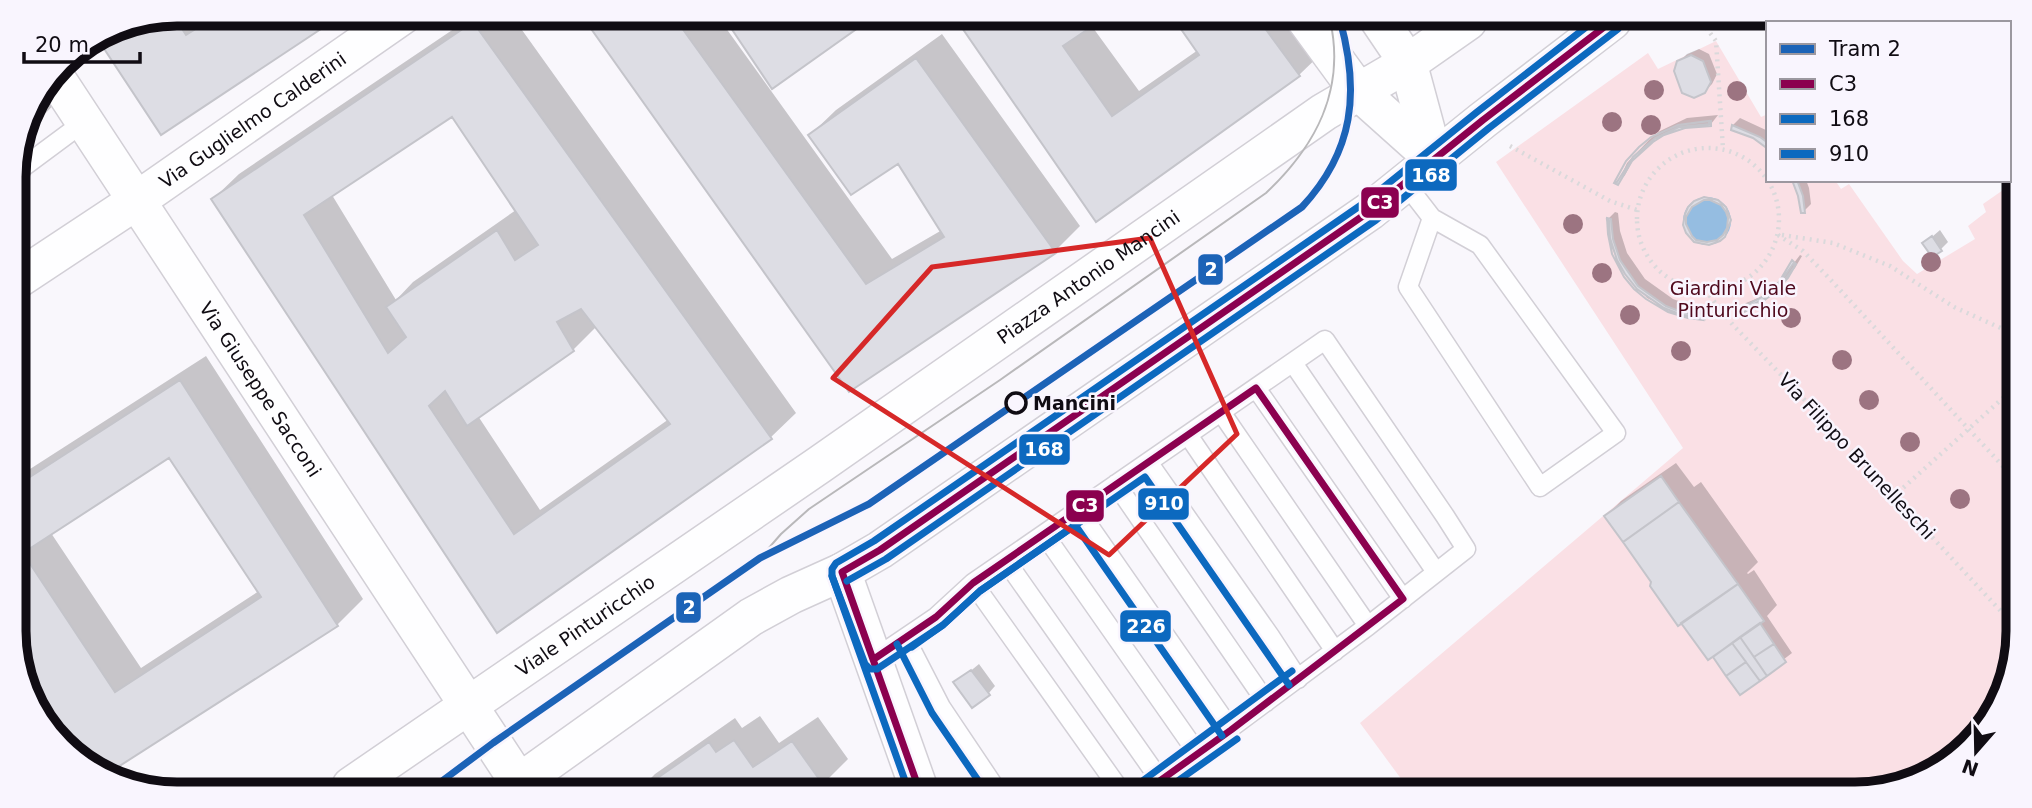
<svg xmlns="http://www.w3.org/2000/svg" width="2032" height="808" viewBox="0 0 2032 808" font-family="'DejaVu Sans',sans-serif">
	<rect width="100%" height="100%" fill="#f9f7fc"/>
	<!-- green -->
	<path fill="#fae0e5" d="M1716,41L1761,117L1768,114V180H1835L1841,189L1849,184L1903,261L1917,274L1975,239L1968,226L1986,212L1983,204L2016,181L2009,684L1954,760L1865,794L1410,791L1360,723L1683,448L1496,162L1648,53L1658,69Z"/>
	<!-- water -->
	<path fill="#95bde1" d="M1683 221a24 24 0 1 1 48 0a24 24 0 1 1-48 0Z"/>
	<!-- shadow -->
	<path fill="#0003" fill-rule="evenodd" d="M177,14L339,15L162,132L98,37L115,26Z
		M473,16H512L796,413L770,438L497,630L213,199L239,174ZM452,115L516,210L413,282L396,300L332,195ZM597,326L669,419L540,510L478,416L573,350Z
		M584,16L718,17L892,259L942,230L898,161L810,135L836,110L942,34L1080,226L1055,251L850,390Z
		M744,17L869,18L772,86L733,28Z
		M965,18L1100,19L1091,25L1139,91L1198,50L1176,19L1303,20L1325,50L1299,75L1097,219Z
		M1699,49L1709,54L1717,74L1712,84L1704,92L1679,62L1687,54Z
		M59,69L71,87L37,122L24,130L31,105Z
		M1718,115L1711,124L1685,126L1663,134L1642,150L1633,160L1625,175L1618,183L1627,163L1649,140L1660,131L1687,118Z
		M1740,118L1768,131V147L1758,139L1733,129V125Z
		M1794,180H1806L1809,188L1811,204L1804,211Z
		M1615,212L1618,213L1620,231L1627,253L1645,279L1673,299L1692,306L1708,308L1710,311L1704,318L1688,317L1647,298L1614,253L1608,219Z
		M1940,230L1948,242L1941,249L1925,243Z
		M1800,255L1802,256L1795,268L1765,298L1739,310L1746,303L1763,296L1778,284Z
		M206,356L363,599L337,625L106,773L17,658L16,478ZM169,456L259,591L141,668L51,533Z
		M1676,463L1694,487L1701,482L1758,562L1747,573L1748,574L1754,570L1777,605L1767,616L1792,653L1740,693L1713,655L1653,581L1606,516L1621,501Z
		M979,664L995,686L988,694L956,683Z
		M760,716L779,743L818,717L848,759L820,787L821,789L641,788L655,774L735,718L742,728Z"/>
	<!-- building -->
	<path fill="#dddde4" stroke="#c4c4ca" stroke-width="2" fill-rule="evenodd" d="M220,14L342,15L161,135L97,38L115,26L173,15L186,35Z
		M582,16L674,17L866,284L944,237L898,164L851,195L808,135L916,58L1056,253L849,392Z
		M745,17L872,18L772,89L731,28Z
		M964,18L1103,19L1063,46L1112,116L1199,55L1174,19L1259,20L1300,76L1096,222L958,22Z
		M473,22L772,439L497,633L211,199ZM452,117L538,245L515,260L497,230L386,307L406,337L388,353L304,215ZM581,309L670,424L514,534L429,406L445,391L467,426L574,351L557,322Z
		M1691,55L1703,61L1711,82L1705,93L1694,98L1682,93L1674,71L1677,61Z
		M29,110L38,123L23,133Z
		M1709,121V124L1679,127L1655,138L1633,157L1617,182L1615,181L1626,161L1639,147L1651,137L1678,125Z
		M1711,121V126L1685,128L1664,135L1653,142L1632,161L1618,185L1614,183L1626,161L1639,147L1651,137L1678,125Z
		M1732,125L1760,137L1768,143V149L1753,138L1731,130Z
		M1797,180L1803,196L1805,213H1801L1798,196L1792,180Z
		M1704,197L1718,200L1726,207L1731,220L1725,237L1720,241L1709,245L1694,242L1686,233L1683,225L1685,214L1688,207L1694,201ZM1704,200H1710L1721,205L1726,212L1728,218L1727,228L1723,235L1717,240L1707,242L1696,240L1692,236L1686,224V217L1692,207Z
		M1607,218L1611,219L1613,239L1620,260L1638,286L1666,306L1684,313L1701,315L1704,319L1688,318L1668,312L1646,299L1634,289L1624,277L1612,254L1608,234Z
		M1607,220L1609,221L1610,238L1617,260L1625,274L1637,289L1664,308L1682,315L1702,318L1703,320L1688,318L1668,312L1646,299L1634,289L1624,277L1612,254Z
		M1932,236L1942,251L1932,257L1922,243Z
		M1792,260L1796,264L1778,289L1758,305L1740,314L1737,310L1762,297L1779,282Z
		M1793,264L1795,266L1788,278L1774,293L1758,305L1742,313L1740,311L1764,299L1777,287Z
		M180,380L338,626L107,774L76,753L17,661L16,486ZM169,458L261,597L115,692L23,553Z
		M1661,476L1679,502L1623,542L1604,516Z
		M1679,502L1738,584L1678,626L1650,586L1651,582L1623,542Z
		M1738,584L1764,621L1708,660L1681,623Z
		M1760,623L1774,644L1754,657L1740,637Z
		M1740,637L1767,676L1760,681L1732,643Z
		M1732,643L1746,662L1726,676L1713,657Z
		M1774,644L1786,662L1767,676L1754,657Z
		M1746,662L1760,681L1740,695L1726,676Z
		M971,670L990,695L972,708L953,682Z
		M734,740L753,767L792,741L824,786L820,789L643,788L709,742L716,752Z"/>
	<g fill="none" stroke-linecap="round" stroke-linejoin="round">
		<defs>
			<path id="lane" d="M22,168L84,122
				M1405,183L1432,218L1408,287L1540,487L1616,433L1480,245L1432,218
				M1293,363L1436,572
				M1256,388L1403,599
				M1221,412L1368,626
				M1188,435L1335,651
				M1148,462L1270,636L1298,679
				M1116,484L1266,702
				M1078,510L1231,730
				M1044,534L1198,754
				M1006,561L1160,780
				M973,583L1120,790
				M906,639L941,707L996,789
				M874,659L936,617L973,583L1325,340L1445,516L1466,549L1368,626L1147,790"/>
			<g id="street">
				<path d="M1306,20L1358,91L1434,159"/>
				<path d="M1379,20L1408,63L1434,159"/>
				<path id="s1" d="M54,75L522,787"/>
				<path id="s2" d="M15,281L136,201L403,15"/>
				<path d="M842,572L919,789"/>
				<path id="s3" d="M351,786L819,465L1324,112L1408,63L1468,21"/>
				<path d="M513,787L751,617L791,595L842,572L880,550L1370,211L1483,120L1612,21"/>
			</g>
		</defs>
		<!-- lane casing -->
		<use href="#lane" stroke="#d2cfd6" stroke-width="21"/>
		<!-- street casing -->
		<use href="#street" stroke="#d2cfd6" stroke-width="40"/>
		<!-- path -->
		<path stroke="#dad9db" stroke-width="4.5" stroke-dasharray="2 5" stroke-linecap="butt" d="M1702,22L1716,41L1723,149
			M1510,146L1610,201L1637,210
			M1637 219a71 71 0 1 1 142 0a71 71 0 1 1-142 0Z
			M1778,235L1803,251L1828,277L2012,476
			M1782,235L1833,243L1890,266L1954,307L2014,334
			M1705,290L1733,325L1787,381L2010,621
			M2006,332L2014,320
			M1893,497L2013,389"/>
		<!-- lane -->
		<use href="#lane" stroke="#fefeff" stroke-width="18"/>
		<!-- street -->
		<use href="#street" stroke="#fefeff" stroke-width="37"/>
		<!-- tram -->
		<path stroke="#b9b8ba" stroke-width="2" d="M760,558L781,534L809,509L1000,380L1266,193C1316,146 1346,90 1330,20"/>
		<defs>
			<path id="bus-1" d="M874,659L936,617L973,583L1256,388L1403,599L1231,730L1147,790
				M919,789L842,572L880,550L1370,211L1483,120L1612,21"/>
			<path id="bus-2" d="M832,576L908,789
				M847,581L886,559L1376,220L1489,128L1618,29"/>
			<path id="bus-3" d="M1289,685L1145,477L980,591L943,625L877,669H870L865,664L832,576V569L836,563L874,541L1364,203L1477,112L1594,21
				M1141,782L1292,671"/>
			<path id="bus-4" d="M1069,516L1222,736
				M897,644L932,713L984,789
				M912,647L943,625L980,591L1084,519
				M1165,790L1237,739"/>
		</defs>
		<!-- bus-1 casing -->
		<use href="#bus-1" stroke="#f9f5fe" stroke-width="12"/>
		<!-- bus-2 casing -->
		<use href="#bus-2" stroke="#f9f5fe" stroke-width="12"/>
		<!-- bus-3 casing -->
		<use href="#bus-3" stroke="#f9f5fe" stroke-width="12"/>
		<!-- bus-4 casing -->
		<use href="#bus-4" stroke="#f9f5fe" stroke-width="12"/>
		<!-- bus-1 -->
		<use href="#bus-1" stroke="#8b004f" stroke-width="7"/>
		<!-- bus-2 -->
		<use href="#bus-2" stroke="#0c69bf" stroke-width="7"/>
		<!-- bus-3 -->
		<use href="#bus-3" stroke="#0c69bf" stroke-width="7"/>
		<!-- bus-4 -->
		<use href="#bus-4" stroke="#0c69bf" stroke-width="7"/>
		<defs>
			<path id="tram-1" d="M434,787L493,743L760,558L869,504L1302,207C1354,151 1360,92 1340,20"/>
		</defs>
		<!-- tram-1 casing -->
		<use href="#tram-1" stroke="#f9f5fe" stroke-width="12"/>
		<!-- tram-1 -->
		<use href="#tram-1" stroke="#1c63b7" stroke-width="7"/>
	</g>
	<!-- trees -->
	<g fill="#9c7481">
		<circle cx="1654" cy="90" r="10"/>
		<circle cx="1737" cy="91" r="10"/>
		<circle cx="1612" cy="122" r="10"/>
		<circle cx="1651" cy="125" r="10"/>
		<circle cx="1573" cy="224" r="10"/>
		<circle cx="1931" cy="262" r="10"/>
		<circle cx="1602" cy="273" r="10"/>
		<circle cx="1630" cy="315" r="10"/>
		<circle cx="1791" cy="318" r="10"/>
		<circle cx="1681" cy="351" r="10"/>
		<circle cx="1842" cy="360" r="10"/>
		<circle cx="1869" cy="400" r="10"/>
		<circle cx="1910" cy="442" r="10"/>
		<circle cx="1960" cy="499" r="10"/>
	</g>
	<!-- marked area -->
	<path fill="none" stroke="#d62828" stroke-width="5" stroke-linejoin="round" d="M1150,238L1237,434L1109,555L833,378L932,267Z"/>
	<!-- markers -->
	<circle fill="#f9f5fe" stroke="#100c13" stroke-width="3.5" cx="1016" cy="403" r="10"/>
	<g text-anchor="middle" stroke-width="5" stroke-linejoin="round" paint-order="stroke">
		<!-- street labels -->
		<g font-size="19" fill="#100c13" stroke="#f9f5fe">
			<text dy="7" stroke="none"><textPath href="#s2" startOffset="287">Via Guglielmo Calderini</textPath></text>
			<text dy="7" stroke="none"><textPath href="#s3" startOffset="896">Piazza Antonio Mancini</textPath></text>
			<text dy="7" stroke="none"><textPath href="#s1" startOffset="376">Via Giuseppe Sacconi</textPath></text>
			<text transform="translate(1857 456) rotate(47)" y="7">Via Filippo Brunelleschi</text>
			<text dy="7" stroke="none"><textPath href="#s3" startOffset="284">Viale Pinturicchio</textPath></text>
		</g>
		<!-- park labels -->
		<g font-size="19" fill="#4f091d" stroke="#f9f5fe">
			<text x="1733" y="295">Giardini Viale<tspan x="1733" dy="22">Pinturicchio</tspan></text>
		</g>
		<!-- stop labels -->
		<g font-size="19" font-weight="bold" fill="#100c13" stroke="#f9f5fe" text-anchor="start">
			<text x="1033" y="410">Mancini</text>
		</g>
	</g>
	<!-- crop -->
	<path d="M0 0H2032V808H0ZM177 26H1855A151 151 0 0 1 2006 177V631A151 151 0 0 1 1855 782H177A151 151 0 0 1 26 631V177A151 151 0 0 1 177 26Z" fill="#f9f5fe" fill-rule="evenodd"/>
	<path fill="none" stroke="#100c13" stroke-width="9" d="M177 26H1855A151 151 0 0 1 2006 177V631A151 151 0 0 1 1855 782H177A151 151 0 0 1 26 631V177A151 151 0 0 1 177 26Z"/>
	<g stroke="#f9f5fe" stroke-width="2.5">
		<rect x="1404" y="158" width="54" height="34" rx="7" fill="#0c69bf"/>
		<rect x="1360" y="186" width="40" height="33" rx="7" fill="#8b004f"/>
		<rect x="1197" y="253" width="27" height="33" rx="7" fill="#1c63b7"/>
		<rect x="1018" y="433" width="53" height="33" rx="7" fill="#0c69bf"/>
		<rect x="1137" y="487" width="53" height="34" rx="7" fill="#0c69bf"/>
		<rect x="1065" y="489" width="40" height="34" rx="7" fill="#8b004f"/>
		<rect x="675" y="591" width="27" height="33" rx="7" fill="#1c63b7"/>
		<rect x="1119" y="609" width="53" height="34" rx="7" fill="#0c69bf"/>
	</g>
	<g font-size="19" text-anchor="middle" font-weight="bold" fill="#fff">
		<text x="1431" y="182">168</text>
		<text x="1380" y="209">C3</text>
		<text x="1211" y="276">2</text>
		<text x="1044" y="456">168</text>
		<text x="1164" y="510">910</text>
		<text x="1085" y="512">C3</text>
		<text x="689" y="614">2</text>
		<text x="1146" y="633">226</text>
	</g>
	<!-- legend -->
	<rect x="1766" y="21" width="245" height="161" fill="#f9f5fe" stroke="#9c98a0" stroke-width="2"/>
	<rect x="1780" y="44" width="35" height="10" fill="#1c63b7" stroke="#9c98a0" stroke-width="2"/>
	<text x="1829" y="56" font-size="21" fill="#100c13">Tram 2</text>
	<rect x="1780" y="79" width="35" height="10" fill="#8b004f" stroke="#9c98a0" stroke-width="2"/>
	<text x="1829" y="91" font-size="21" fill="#100c13">C3</text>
	<rect x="1780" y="114" width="35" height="10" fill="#0c69bf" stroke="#9c98a0" stroke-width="2"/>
	<text x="1829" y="126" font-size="21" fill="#100c13">168</text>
	<rect x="1780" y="149" width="35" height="10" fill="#0c69bf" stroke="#9c98a0" stroke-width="2"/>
	<text x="1829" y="161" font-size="21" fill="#100c13">910</text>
	<!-- north arrow -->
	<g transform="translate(1976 752) rotate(200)" stroke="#f9f5fe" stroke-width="5" paint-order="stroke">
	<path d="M0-5L12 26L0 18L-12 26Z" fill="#100c13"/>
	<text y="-10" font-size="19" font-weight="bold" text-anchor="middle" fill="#100c13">N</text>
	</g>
	<!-- scale -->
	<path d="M24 52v10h116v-10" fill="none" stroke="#100c13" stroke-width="3.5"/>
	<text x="35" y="52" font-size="21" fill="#100c13" stroke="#f9f5fe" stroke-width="5" paint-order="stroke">20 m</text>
</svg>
